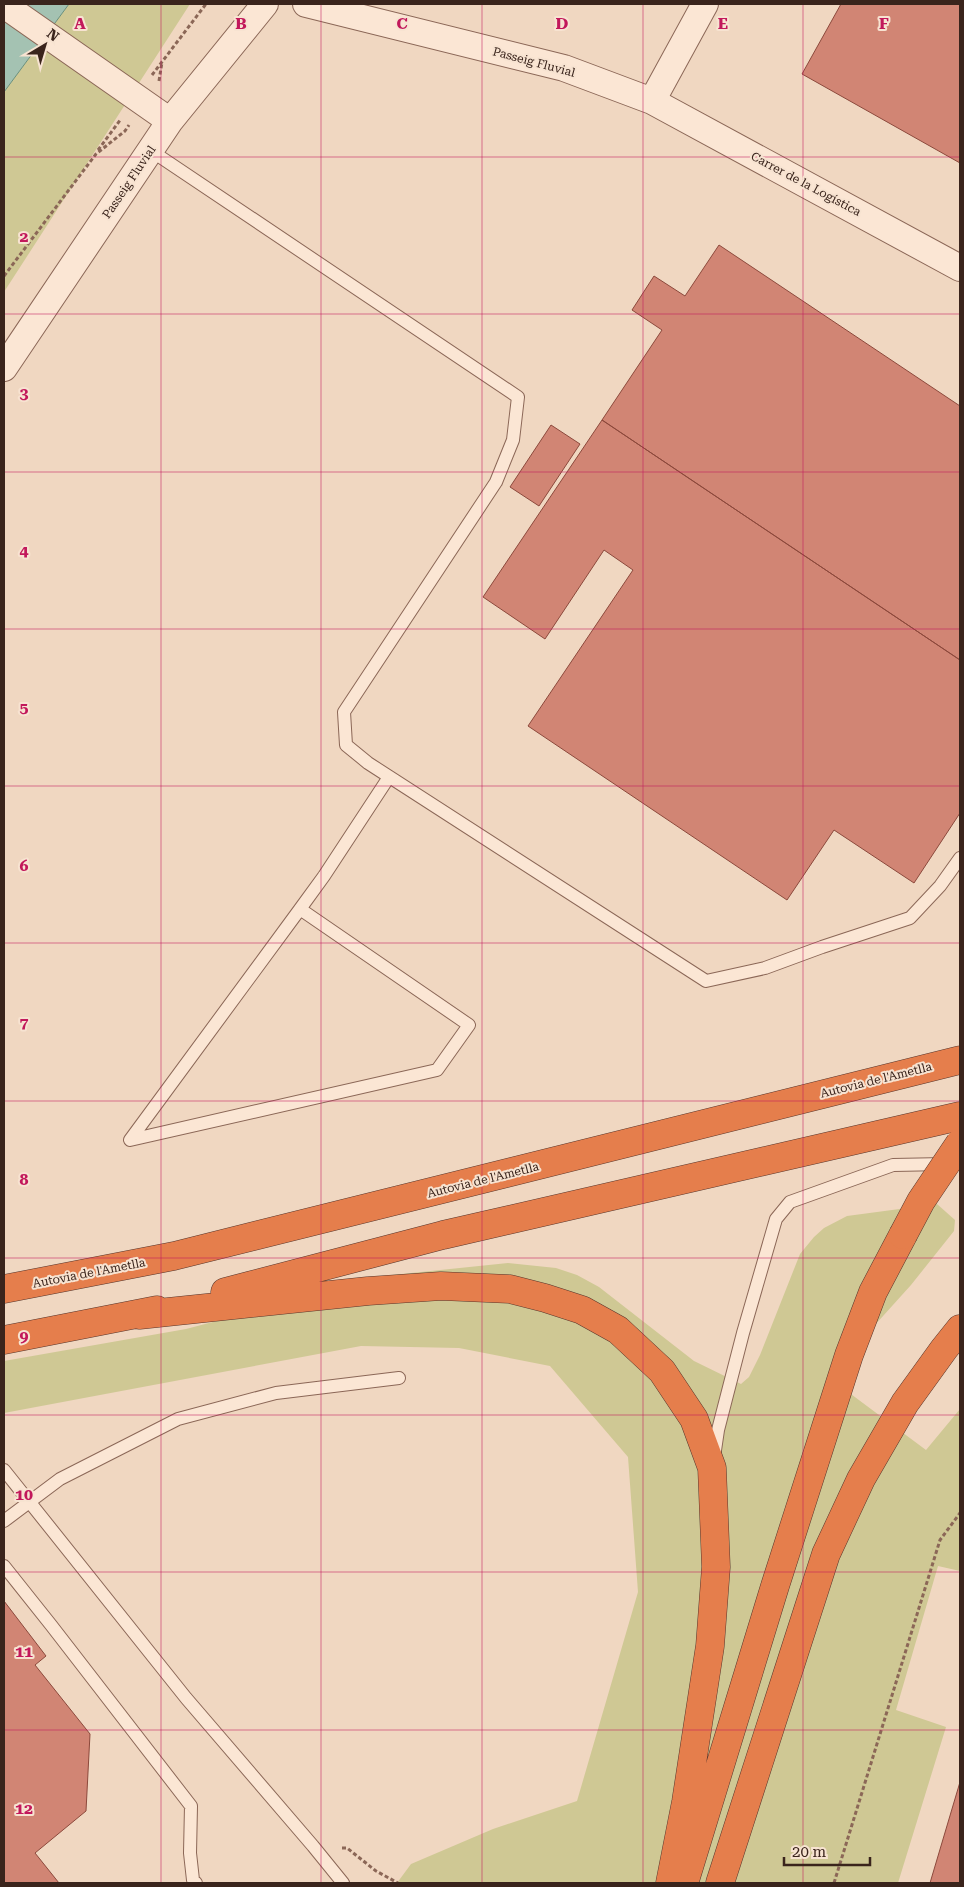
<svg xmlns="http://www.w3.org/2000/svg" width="964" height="1887" viewBox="0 0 964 1887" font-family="'Roboto Serif',serif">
	<rect width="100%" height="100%" fill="#f0d7c1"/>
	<!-- green -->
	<path fill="#cfc894" d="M69,4H190L4,292V92Z
		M937,1204L955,1220L954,1231L911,1285L828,1377L926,1450L960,1409V1571L938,1566L896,1710L946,1727L898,1883H397L411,1864L493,1829L577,1801L638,1592L628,1457L550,1366L459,1348L361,1346L4,1413V1361L186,1329L392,1275L508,1263L556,1268L577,1275L599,1287L694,1361L741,1384L749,1377L760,1355L800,1254L814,1237L824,1228L847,1216Z"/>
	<!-- water -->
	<path fill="#a4c2b2" stroke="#6a917e" d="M7,4H69L4,92V9Z"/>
	<!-- building -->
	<path fill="#d18574" stroke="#8c493c" d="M841,4H960V163L802,74Z
		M719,245L960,406V660L602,420L662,330L632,310L654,276L685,296Z
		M602,420L960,660V813L914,883L834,830L787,900L528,726L633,570L604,550L545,639L483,597Z
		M551,425L580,444L539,506L510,487Z
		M4,1601L46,1656L35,1665L90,1734L86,1811L35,1853L59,1883H4Z
		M960,1782V1883H930Z"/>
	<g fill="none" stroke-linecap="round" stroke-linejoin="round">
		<defs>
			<path id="service" d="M150,150L518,397L513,440L496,482L344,712L346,745L368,763L706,981L765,968L822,947L910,918L940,886L960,858
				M300,909L469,1025L437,1070L130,1140L300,909L324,876L389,777
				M714,1457L718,1430L743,1333L776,1219L790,1202L893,1165L945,1164
				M4,1470L186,1698L313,1846L343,1883
				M4,1521L60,1479L178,1419L276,1393L399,1378
				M4,1566L51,1625L191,1806L190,1853L193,1880L196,1883"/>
			<path id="minor" d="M306,4L564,68L652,101L960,268
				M4,5L170,121
				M652,101L705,4
				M4,368L170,121L265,4"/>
			<path id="motorway" d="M4,1289L174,1256L960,1060
				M225,1292L443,1235L960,1116
				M139,1315L368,1291L441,1286L510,1289L545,1298L582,1310L618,1330L662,1371L694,1419L712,1468L716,1567L710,1646L686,1802L670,1883
				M4,1340L157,1310
				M686,1877L775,1586L849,1355L873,1292L903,1235
				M720,1883L826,1554L861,1479L905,1403L944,1349L960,1329"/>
		</defs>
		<!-- service casing -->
		<use href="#service" stroke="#8b6757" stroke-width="14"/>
		<!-- minor casing -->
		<use href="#minor" stroke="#8b6757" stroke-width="28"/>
		<!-- motorway casing -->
		<use href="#motorway" stroke="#58362c" stroke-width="29"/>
		<!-- path -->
		<path stroke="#8b6757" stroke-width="3" stroke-dasharray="4 2.5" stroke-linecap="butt" d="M152,75L206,4
			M159,81L162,62
			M98,150L121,119
			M4,276L96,154L125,131L129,125
			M342,1848H347L376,1871L398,1883
			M834,1883L940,1540L960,1513"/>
		<!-- service -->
		<use href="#service" stroke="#fbe6d4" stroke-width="12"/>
		<!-- minor -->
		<use href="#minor" stroke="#fbe6d4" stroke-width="26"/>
		<!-- motorway -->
		<use href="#motorway" stroke="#e57e4c" stroke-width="28"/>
		<defs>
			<path id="motorway-bridge" d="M903,1235L921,1201L960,1143"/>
		</defs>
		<!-- motorway-bridge casing -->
		<use href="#motorway-bridge" stroke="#58362c" stroke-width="29" stroke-linecap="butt"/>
		<!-- motorway-bridge -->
		<use href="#motorway-bridge" stroke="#e57e4c" stroke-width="28"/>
	</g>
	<!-- grid -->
	<path fill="none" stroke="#c2185b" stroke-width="1" stroke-opacity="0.55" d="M161,4V1883M321,4V1883M482,4V1883M643,4V1883M803,4V1883M4,157H960M4,314H960M4,472H960M4,629H960M4,786H960M4,943H960M4,1101H960M4,1258H960M4,1415H960M4,1572H960M4,1730H960"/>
	<g text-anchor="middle" stroke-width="4" stroke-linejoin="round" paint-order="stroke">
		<!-- street labels -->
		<g font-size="12" fill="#3a241c" stroke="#f7e3d1">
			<text transform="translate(534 62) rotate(15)" y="4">Passeig Fluvial</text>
			<text transform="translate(129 182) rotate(-56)" y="4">Passeig Fluvial</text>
			<text transform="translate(806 184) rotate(28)" y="4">Carrer de la Logística</text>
			<text transform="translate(876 1080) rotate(-14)" y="4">Autovia de l'Ametlla</text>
			<text transform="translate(483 1180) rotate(-14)" y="4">Autovia de l'Ametlla</text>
			<text transform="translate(89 1273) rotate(-11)" y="4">Autovia de l'Ametlla</text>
		</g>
	</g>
	<g font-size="16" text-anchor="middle" font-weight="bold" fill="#c2185b" stroke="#f7e3d1" stroke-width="4" stroke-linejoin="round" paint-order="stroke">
		<text x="80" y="29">A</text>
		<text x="241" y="29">B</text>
		<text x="402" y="29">C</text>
		<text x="562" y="29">D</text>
		<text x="723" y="29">E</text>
		<text x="884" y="29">F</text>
		<text x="24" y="242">2</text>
		<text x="24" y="399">3</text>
		<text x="24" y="556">4</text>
		<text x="24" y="713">5</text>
		<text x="24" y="871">6</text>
		<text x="24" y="1028">7</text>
		<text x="24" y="1185">8</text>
		<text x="24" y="1342">9</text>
		<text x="24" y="1500">10</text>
		<text x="24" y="1657">11</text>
		<text x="24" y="1814">12</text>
	</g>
	<!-- border -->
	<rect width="964" height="1887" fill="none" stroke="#3a241c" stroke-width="10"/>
	<!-- north arrow -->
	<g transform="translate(45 45) rotate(38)" stroke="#f7e3d1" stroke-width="4" paint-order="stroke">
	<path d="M0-4L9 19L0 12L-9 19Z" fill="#3a241c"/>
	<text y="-8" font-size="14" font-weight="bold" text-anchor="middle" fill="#3a241c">N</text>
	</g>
	<!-- scale -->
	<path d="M784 1857v8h86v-8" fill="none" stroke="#3a241c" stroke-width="2.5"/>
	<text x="792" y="1857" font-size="15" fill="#3a241c" stroke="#f7e3d1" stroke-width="4" paint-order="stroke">20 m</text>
</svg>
